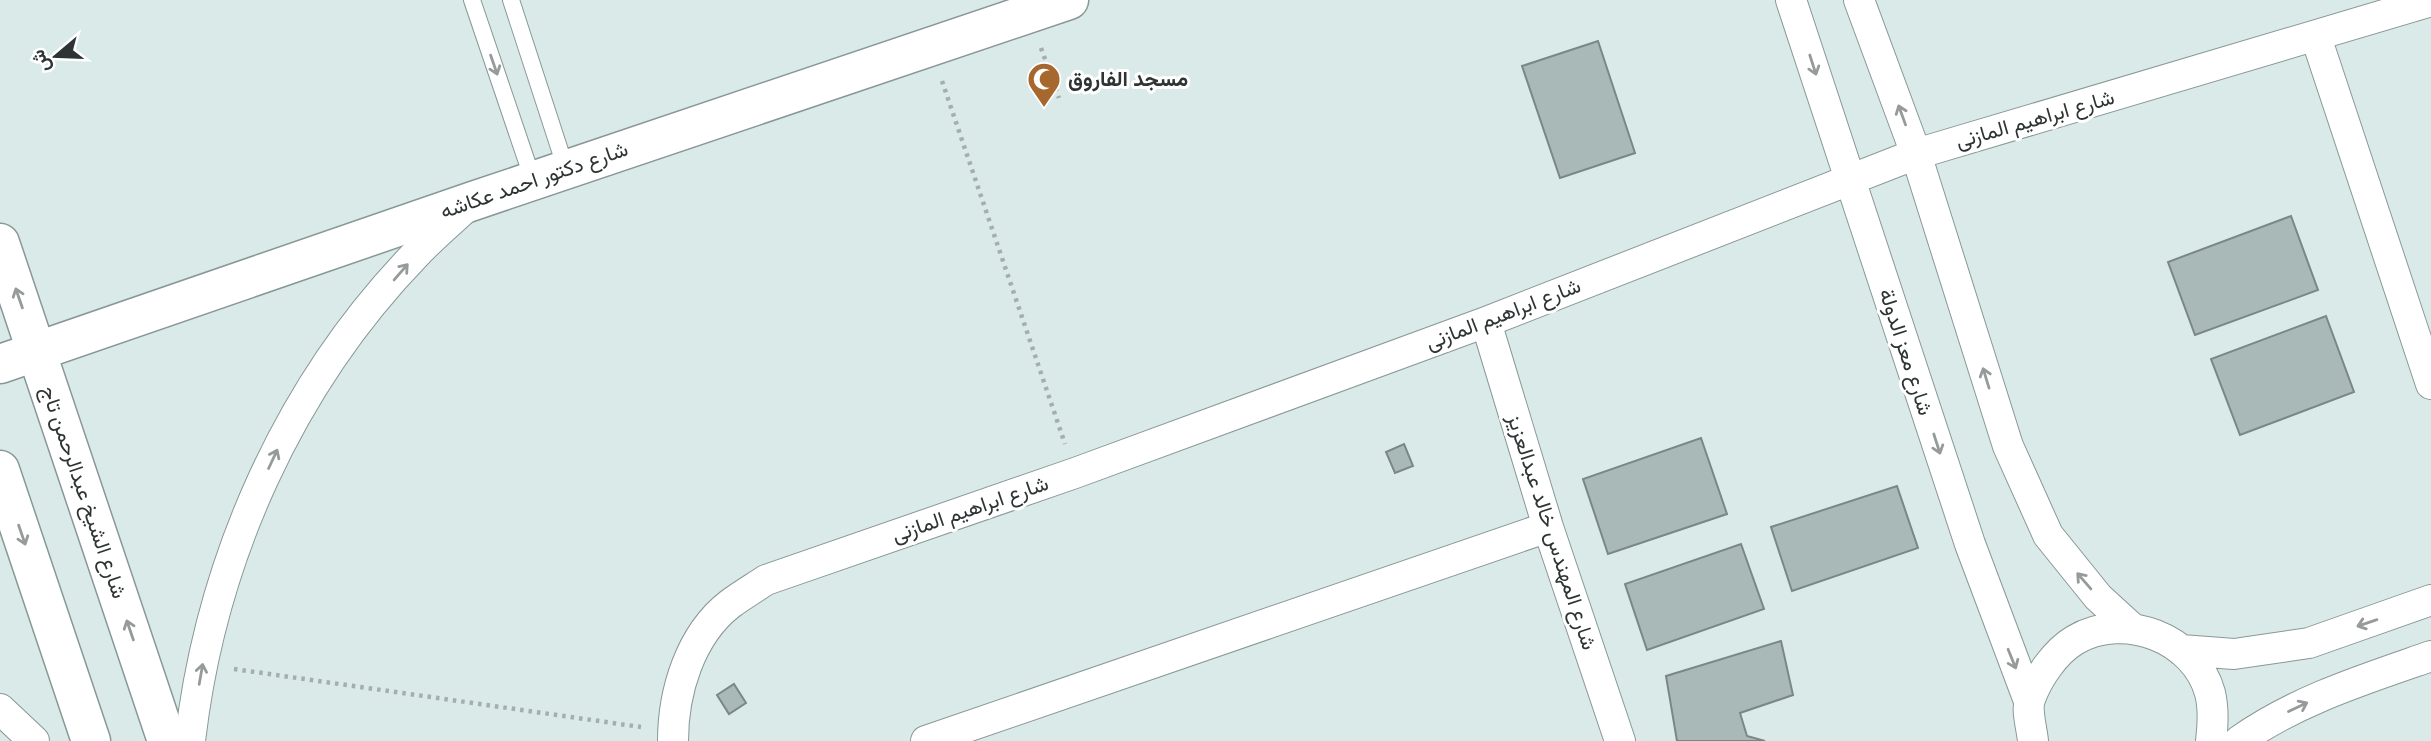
<svg xmlns="http://www.w3.org/2000/svg" width="2431" height="741" viewBox="0 0 2431 741" font-family="Overpass,Vazirmatn,sans-serif">
	<rect width="100%" height="100%" fill="#daeae9"/>
	<!-- building -->
	<path fill="#a9b9b8" stroke="#798887" stroke-width="2" d="M1598,41L1635,153L1560,178L1522,66Z
		M2291,216L2318,290L2195,335L2168,262Z
		M2326,316L2354,392L2240,435L2211,359Z
		M1701,438L1727,514L1608,554L1583,479Z
		M1404,444L1413,466L1395,473L1386,452Z
		M1897,486L1918,548L1792,591L1771,527Z
		M1741,544L1764,609L1647,650L1625,584Z
		M1781,641L1793,695L1740,713L1747,736L1765,741H1677L1666,676Z
		M734,684L746,703L729,714L717,695Z"/>
	<g fill="none" stroke-linecap="round" stroke-linejoin="round">
		<defs>
			<path id="lane" d="M472,0L533,180
				M511,0L566,169"/>
			<path id="street" d="M1791,0L1970,544L2029,701
				M1859,0L1916,154L2008,446L2048,535L2098,597L2133,629
				M2316,37L2431,384
				M1486,322L1548,527L1620,741
				M2181,650L2234,654L2309,643L2431,600
				M0,709L34,741
				M190,741C211,560 289,385 416,254C432,237 450,222 466,207
				M673,741C673,692 690,635 730,604C742,595 754,588 766,580L1075,473L1486,322L1916,154L2431,1
				M926,741L1548,527
				M2033,741C2032,729 2026,710 2030,699C2038,677 2055,652 2075,640C2124,611 2195,638 2210,693C2214,709 2213,725 2211,741
				M2239,741C2297,700 2365,679 2431,656"/>
			<path id="secondary" d="M0,243L167,741
				M0,364L473,201L1069,0
				M0,470L91,741"/>
		</defs>
		<!-- lane casing -->
		<use href="#lane" stroke="#889897" stroke-width="18"/>
		<!-- street casing -->
		<use href="#street" stroke="#889897" stroke-width="32"/>
		<!-- secondary casing -->
		<use href="#secondary" stroke="#889897" stroke-width="41"/>
		<!-- path -->
		<path stroke="#a3afaf" stroke-width="4.5" stroke-dasharray="3.5 5" stroke-linecap="butt" d="M1041,48L1059,98
			M942,81L1065,444
			M234,669L641,727"/>
		<!-- lane -->
		<use href="#lane" stroke="#fff" stroke-width="16"/>
		<!-- street -->
		<use href="#street" stroke="#fff" stroke-width="30"/>
		<!-- secondary -->
		<use href="#secondary" stroke="#fff" stroke-width="38"/>
	</g>
	<!-- one-way arrows -->
	<defs><path id="oneway-shaft" d="M-6 0H5M1.5-3L5.5 0L1.5 3" fill="none" stroke-width="1.6" stroke-linecap="round" stroke-linejoin="round" transform="scale(1.75)"/></defs>
	<g stroke="#969a9a">
		<use href="#oneway-shaft" transform="translate(494 65) rotate(71)"/>
		<use href="#oneway-shaft" transform="translate(1813 65) rotate(72)"/>
		<use href="#oneway-shaft" transform="translate(1902 115) rotate(-110)"/>
		<use href="#oneway-shaft" transform="translate(401 272) rotate(-49)"/>
		<use href="#oneway-shaft" transform="translate(19 298) rotate(-109)"/>
		<use href="#oneway-shaft" transform="translate(1986 378) rotate(-107)"/>
		<use href="#oneway-shaft" transform="translate(1937 444) rotate(72)"/>
		<use href="#oneway-shaft" transform="translate(273 459) rotate(-65)"/>
		<use href="#oneway-shaft" transform="translate(22 535) rotate(71)"/>
		<use href="#oneway-shaft" transform="translate(2084 581) rotate(-131)"/>
		<use href="#oneway-shaft" transform="translate(2367 623) rotate(161)"/>
		<use href="#oneway-shaft" transform="translate(130 630) rotate(-109)"/>
		<use href="#oneway-shaft" transform="translate(2012 659) rotate(68)"/>
		<use href="#oneway-shaft" transform="translate(201 674) rotate(-80)"/>
		<use href="#oneway-shaft" transform="translate(2298 707) rotate(-25)"/>
	</g>
	<!-- icons -->
	<defs>
		<symbol id="mosque-pin" viewBox="-11 -11 22 30"><path d="M0 17L-7.5 6A9.5 9.5 0 1 1 7.5 6Z" fill="#a7682f" stroke="#fff"/><path d="M3.5-4.9A6 6 0 1 0 3.5 4.9A5 5 0 1 1 3.5-4.9Z" fill="#fff"/></symbol>
	</defs>
	<g fill-rule="evenodd">
		<use href="#mosque-pin" x="1025" y="60" width="38" height="52"/>
	</g>
	<g text-anchor="middle" stroke-width="6" stroke-linejoin="round" paint-order="stroke">
		<!-- poi labels -->
		<g font-size="21" font-weight="bold" fill="#2e3434" stroke="#fff" text-anchor="start">
			<text x="1068" y="86">مسجد الفاروق</text>
		</g>
		<!-- street labels -->
		<g font-size="21" fill="#2e3434" stroke="#fff">
			<text transform="translate(2035 119) rotate(-16)" y="7">شارع ابراهيم المازنى</text>
			<text transform="translate(534 180) rotate(-19)" y="7">شارع دكتور احمد عكاشه</text>
			<text transform="translate(1503 314) rotate(-21)" y="7">شارع ابراهيم المازنى</text>
			<text transform="translate(1906 352) rotate(72)" y="7">شارع معز الدولة</text>
			<text transform="translate(84 492) rotate(71)" y="7">شارع الشيخ عبدالرحمن تاج</text>
			<text transform="translate(970 509) rotate(-19)" y="7">شارع ابراهيم المازنى</text>
			<text transform="translate(1552 532) rotate(72)" y="7">شارع المهندس خالد عبدالعزيز</text>
		</g>
	</g>
	<!-- north arrow -->
	<g transform="translate(56 56) rotate(251)" stroke="#ffffff" stroke-width="5" paint-order="stroke">
	<path d="M0-5L12 26L0 18L-12 26Z" fill="#2e3434"/>
	<text y="-10" font-size="19" font-weight="bold" text-anchor="middle" fill="#2e3434">ش</text>
	</g>
</svg>
